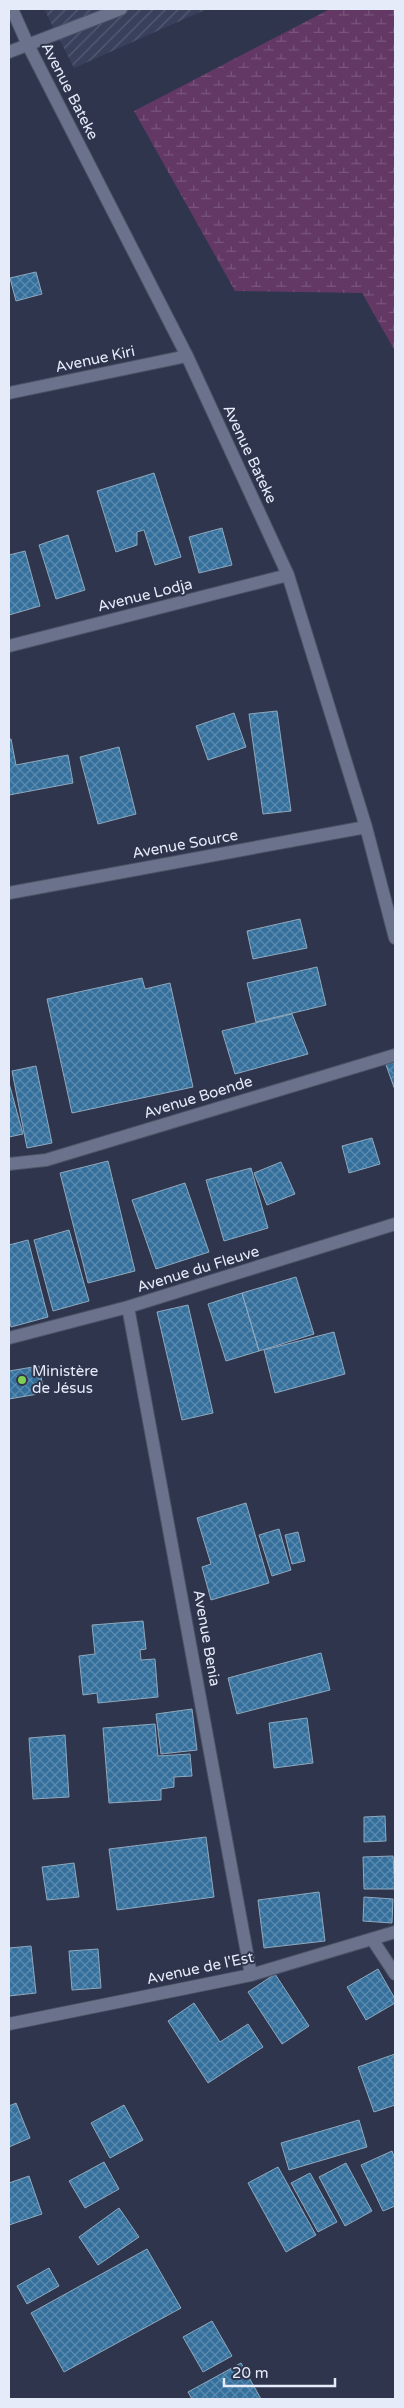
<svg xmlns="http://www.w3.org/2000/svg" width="404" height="2408" viewBox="0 0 404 2408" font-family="'Varela Round',sans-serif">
	<defs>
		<pattern id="industrial-furrows" width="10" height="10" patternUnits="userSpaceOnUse" patternTransform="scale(1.25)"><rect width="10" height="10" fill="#38405c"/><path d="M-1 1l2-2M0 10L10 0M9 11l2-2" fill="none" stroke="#555c74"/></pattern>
		<pattern id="wetland-marsh" width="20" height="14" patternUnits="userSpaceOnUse" patternTransform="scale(1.25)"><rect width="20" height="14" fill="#633865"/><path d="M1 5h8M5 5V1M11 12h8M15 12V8" fill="none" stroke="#79557c"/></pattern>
		<pattern id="building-cross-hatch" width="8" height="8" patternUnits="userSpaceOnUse" patternTransform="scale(1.25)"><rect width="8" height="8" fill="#356f9c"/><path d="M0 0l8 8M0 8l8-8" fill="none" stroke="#5c8bb0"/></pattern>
	</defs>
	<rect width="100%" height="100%" fill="#2e354c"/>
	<!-- industrial -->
	<path fill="url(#industrial-furrows)" d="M44,9H207L74,68Z"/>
	<!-- wetland -->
	<path fill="url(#wetland-marsh)" d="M330,9H395V351L362,293L235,291L134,111Z"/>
	<!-- building -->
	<path fill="url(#building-cross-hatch)" stroke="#8ea8bd" d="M36,272L42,294L16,301L10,278Z
		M154,473L181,557L155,565L144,530L137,532V545L116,552L97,491Z
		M222,528L232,565L199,573L189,537Z
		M68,535L85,590L56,599L39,545Z
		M25,551L40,606L9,615V555Z
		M277,711L291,811L263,814L249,714Z
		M234,713L246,747L208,760L196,726Z
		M9,739H11L16,765L68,755L73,783L9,795Z
		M119,747L136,814L98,824L80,757Z
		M300,919L307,948L253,959L247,931Z
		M317,967L326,1005L256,1022L247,983Z
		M142,978L145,989L170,983L193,1087L72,1113L47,999Z
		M292,1014L308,1054L235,1074L222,1031Z
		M395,1061V1090L386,1065Z
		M36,1066L52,1143L27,1148L12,1071Z
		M9,1083L23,1134L9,1137Z
		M372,1138L380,1164L349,1173L342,1146Z
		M108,1161L135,1271L88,1283L60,1173Z
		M281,1162L295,1194L267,1205L254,1173Z
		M251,1168L268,1228L224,1241L206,1180Z
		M185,1183L209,1252L156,1269L132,1200Z
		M69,1230L89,1301L53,1311L34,1240Z
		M28,1240L48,1317L11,1327L9,1317V1245Z
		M296,1277L314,1334L259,1351L242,1293Z
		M242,1293L259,1351L226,1361L208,1304Z
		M188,1305L213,1413L182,1420L157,1312Z
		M334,1332L345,1374L275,1393L264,1350Z
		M39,1366L44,1393L9,1399V1371Z
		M246,1503L269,1583L211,1600L202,1567L211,1564L197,1518Z
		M279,1529L291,1570L272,1576L259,1535Z
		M298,1532L305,1561L292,1564L285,1535Z
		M143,1621L146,1649L140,1650L141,1660L155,1659L158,1697L98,1703L97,1693L83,1695L79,1656L95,1654L92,1625Z
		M321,1653L330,1690L237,1714L228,1678Z
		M192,1709L197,1750L161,1754L156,1714Z
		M307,1718L313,1763L274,1768L269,1723Z
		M155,1724L158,1756L190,1754L192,1776L174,1777V1787L161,1789V1800L109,1803L103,1728Z
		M65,1735L69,1797L33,1799L29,1738Z
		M385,1816L386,1841L364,1842V1817Z
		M206,1837L214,1897L117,1910L109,1849Z
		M393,1856L395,1889H364L363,1857Z
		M74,1863L79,1897L47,1900L42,1867Z
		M319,1892L325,1941L264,1948L258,1900Z
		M364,1897L393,1899L392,1923L363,1921Z
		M31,1946L36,1993L9,1996V1948Z
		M98,1949L101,1988L72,1990L69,1951Z
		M378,1969L395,1999V2003L366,2020L347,1987Z
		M275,1974L309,2026L282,2044L248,1992Z
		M194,2003L220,2042L248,2024L263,2047L208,2083L168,2021Z
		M395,2054V2105L374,2112L358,2067Z
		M16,2103L30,2138L9,2147V2106Z
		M124,2105L143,2140L110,2158L91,2123Z
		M359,2120L367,2147L289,2170L281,2143Z
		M392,2151L395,2159V2206L383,2211L361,2165Z
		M104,2162L119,2189L85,2208L69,2181Z
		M346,2163L372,2211L345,2226L319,2177Z
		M278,2167L316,2235L286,2252L248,2183Z
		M310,2173L337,2222L318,2232L291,2183Z
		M29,2176L42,2214L9,2225V2183Z
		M119,2208L139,2237L98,2265L79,2237Z
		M147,2249L181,2308L64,2372L31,2313Z
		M49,2268L59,2286L27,2304L17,2286Z
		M212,2321L232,2356L203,2372L183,2337Z
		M241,2363L261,2399H192L188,2392Z"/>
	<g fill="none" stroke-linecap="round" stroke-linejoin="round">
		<defs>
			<path id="minor" d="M12,9L28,45L187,356L288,575L366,827L395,938
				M9,52L121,9
				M9,393L187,356
				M9,646L288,575
				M9,893L366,827
				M9,1164L46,1160L395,1055
				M128,1307L251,1975
				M9,1338L128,1307L395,1224
				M372,1939L395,1974
				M9,2024L251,1975L395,1932"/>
		</defs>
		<!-- minor casing -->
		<use href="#minor" stroke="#4c5265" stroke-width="14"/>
		<!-- minor -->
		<use href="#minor" stroke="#6a728c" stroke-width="12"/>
	</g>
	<!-- markers -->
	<circle fill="#7fd052" stroke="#2e354c" stroke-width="2" cx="22" cy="1380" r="5"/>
	<g text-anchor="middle" stroke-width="4" stroke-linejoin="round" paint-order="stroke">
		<!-- street labels -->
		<g font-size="15" fill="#e6ebfa" stroke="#2e354c">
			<text transform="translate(70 91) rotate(63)" y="5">Avenue Bateke</text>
			<text transform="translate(95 359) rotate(-12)" y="5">Avenue Kiri</text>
			<text transform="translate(250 454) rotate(65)" y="5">Avenue Bateke</text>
			<text transform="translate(145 595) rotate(-14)" y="5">Avenue Lodja</text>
			<text transform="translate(185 844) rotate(-10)" y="5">Avenue Source</text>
			<text transform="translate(198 1097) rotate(-17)" y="5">Avenue Boende</text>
			<text transform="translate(198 1269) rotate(-17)" y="5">Avenue du Fleuve</text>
			<text transform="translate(207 1638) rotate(80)" y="5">Avenue Benia</text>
			<text transform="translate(200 1968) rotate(-12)" y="5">Avenue de l'Est</text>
		</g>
		<!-- poi labels -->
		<g font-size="15" fill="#e6ebfa" stroke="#2e354c" text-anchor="start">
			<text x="32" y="1376">Ministère<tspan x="32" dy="17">de Jésus</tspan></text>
		</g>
	</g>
	<!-- border -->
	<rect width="404" height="2408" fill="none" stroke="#e6ebfa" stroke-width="20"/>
	<!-- scale -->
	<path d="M224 2378v8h111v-8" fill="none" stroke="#e6ebfa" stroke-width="2.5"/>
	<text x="232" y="2378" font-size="15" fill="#e6ebfa" stroke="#2e354c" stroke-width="4" paint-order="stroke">20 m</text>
</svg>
